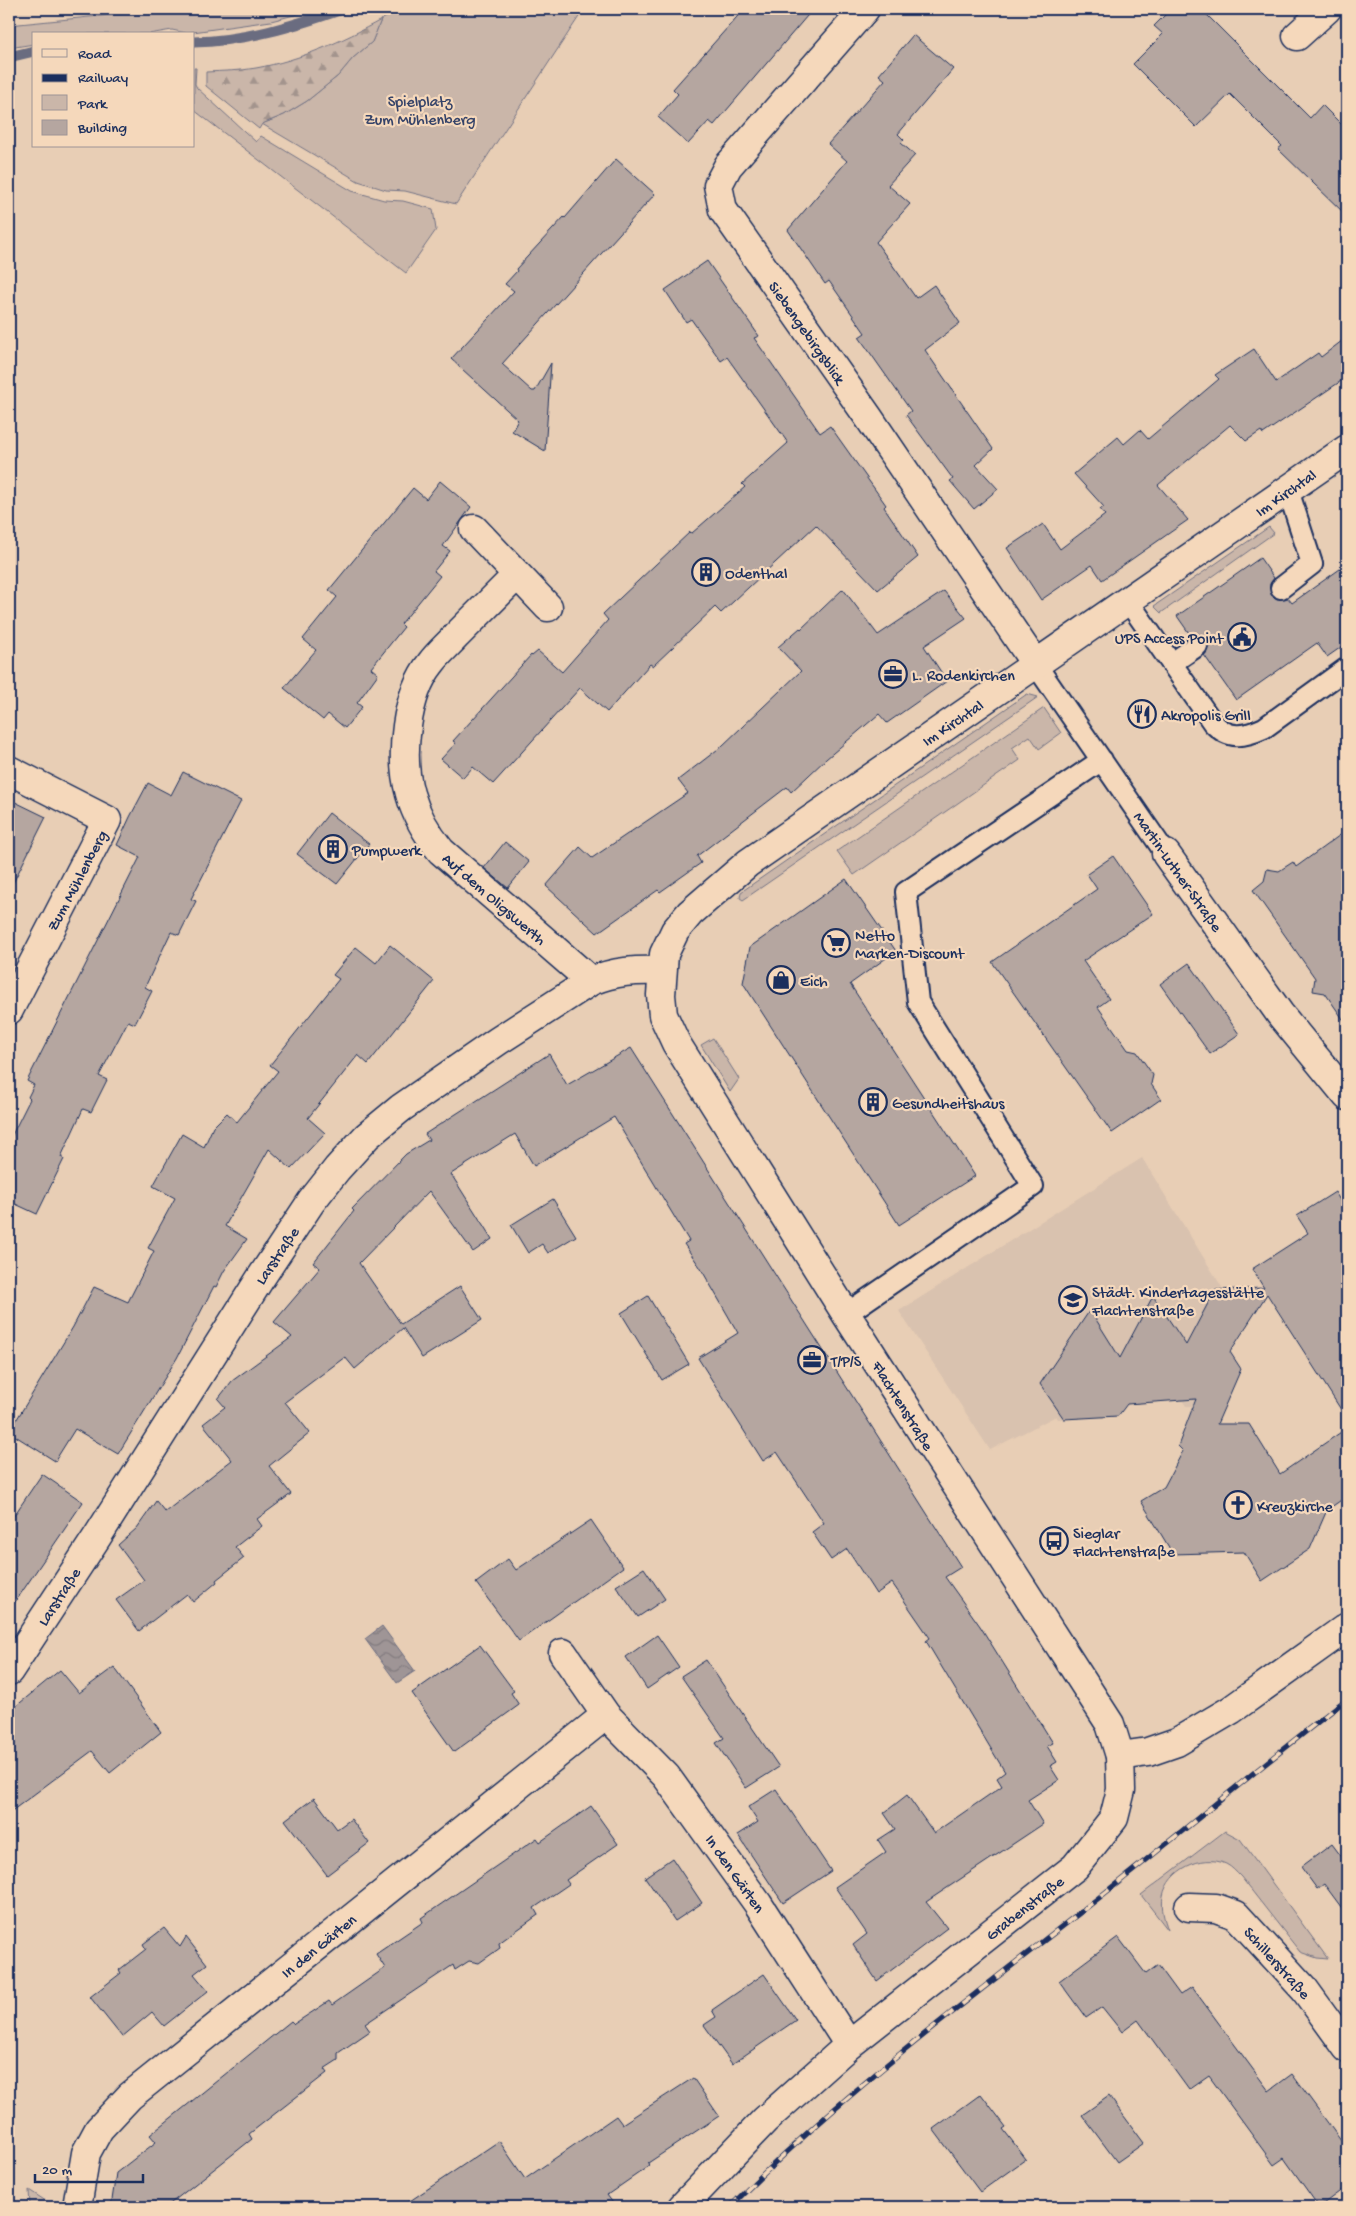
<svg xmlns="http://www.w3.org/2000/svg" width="1356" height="2216" viewBox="0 0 1356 2216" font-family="'Gochi Hand',sans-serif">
	<defs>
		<pattern id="forest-firs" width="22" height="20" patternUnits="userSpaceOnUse" patternTransform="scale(1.25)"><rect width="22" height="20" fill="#cab6a9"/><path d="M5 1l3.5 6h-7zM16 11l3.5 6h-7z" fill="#a3948d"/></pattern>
		<pattern id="water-waves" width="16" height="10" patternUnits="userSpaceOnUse" patternTransform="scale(1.25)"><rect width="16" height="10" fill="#9f9596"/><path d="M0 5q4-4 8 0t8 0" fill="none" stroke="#817a7e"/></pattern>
	</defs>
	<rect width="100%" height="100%" fill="#e8ceb5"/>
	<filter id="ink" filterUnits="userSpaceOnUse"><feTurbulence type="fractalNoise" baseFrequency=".02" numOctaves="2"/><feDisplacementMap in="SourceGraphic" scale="10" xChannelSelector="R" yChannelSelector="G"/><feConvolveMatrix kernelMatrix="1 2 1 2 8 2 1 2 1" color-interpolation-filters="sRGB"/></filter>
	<g filter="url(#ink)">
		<!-- built -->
		<path fill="#d9c2af" d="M1142,1158L1246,1326L1230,1351L1241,1369L1225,1406H1186L1182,1400L1127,1404L1118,1416L1058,1419L1056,1416L990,1450L899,1311Z"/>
		<!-- green -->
		<path fill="#cab6a9" stroke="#727284" d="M170,9H318L271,21L186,33L172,30L149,34H34V44L9,48V25Z
			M400,9H584L456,204L405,191L386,190L358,181L262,124L284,115L307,101L338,76L353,58L372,42L381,20Z
			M194,68H196L195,84L197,88L256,142L261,136L352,191L384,200L403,201L433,209L436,230L406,273L194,110Z
			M1269,527L1274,533L1161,613L1154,606Z
			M1027,694L1038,697L743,900L740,898L741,892Z
			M1044,708L1061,733L1039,749L1030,736L1012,748L1020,760L854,875L837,851Z
			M713,1038L739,1079L730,1092L701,1045Z
			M1225,1831L1240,1839L1328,1959L1317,1958L1300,1952L1241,1877C1236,1872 1232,1867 1226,1864C1202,1853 1168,1870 1163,1896C1161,1909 1164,1919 1168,1930L1141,1895Z
			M29,2190L55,2207H30Z"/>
		<!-- forest -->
		<path fill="url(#forest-firs)" stroke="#727284" d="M381,20L372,42L353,58L338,76L307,101L284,115L262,124L259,129L206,86V72C223,71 240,71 256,68C301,60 342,41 381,20Z"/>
		<!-- water -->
		<path fill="url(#water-waves)" stroke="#6a6c80" d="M382,1626L415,1671L397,1683L365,1639Z"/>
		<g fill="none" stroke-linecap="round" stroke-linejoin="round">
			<!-- stream -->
			<path stroke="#6a6c80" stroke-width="11" d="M194,42C245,41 294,26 342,9
				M9,57L34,51"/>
		</g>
		<!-- building -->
		<path fill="#b5a6a0" stroke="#1b2f5e" d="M744,9H813L714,125L709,121L688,144L658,117L678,94L673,89Z
			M1171,9H1201L1310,118L1322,105L1347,130V216L1278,149L1282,146L1230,94L1196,127L1133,64L1163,34L1154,26Z
			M913,35L953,69L898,134L904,140L901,143L915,155L888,185L910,204L876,242L916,298L934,285L960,323L925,350L993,449L976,465L998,489L974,509L950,481L953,479L906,415L911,411L859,337L865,333L829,281L825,284L788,230L847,161L828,144L885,80L879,75Z
			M616,159L655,194L502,364L532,391H535L551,363L545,451L512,431L518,420L451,359L514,291L505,284L517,271L516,269L564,217L565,218Z
			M707,261L759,336L754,338L820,433L830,426L886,505L884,507L918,557L878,590L816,525L721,613L715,607L653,666L650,664L607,712L580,688L493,784L473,767L463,778L441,759L456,743L453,741L531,655L532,656L538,651L562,672L608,620L603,614L690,532L692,533L745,487L742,484L788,443L727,357L721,361L691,319L686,322L665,290Z
			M1347,337V377L1263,434L1261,431L1246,441L1230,425L1158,485L1188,520L1102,580L1092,565L1041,600L1007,548L1043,524L1060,549L1105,515L1100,509L1104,507L1074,474L1118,437L1124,444L1140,430L1148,439L1219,379L1215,375L1254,349L1276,382L1318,353L1321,357Z
			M440,481L471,507L443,546L450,551L434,571L440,576L401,624L404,627L371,668L378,674L357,703L362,707L345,728L328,714L323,720L284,688L316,650L303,639L337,597L329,590L413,488L426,499Z
			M1260,558L1274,578L1270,584L1271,595L1277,599L1288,598L1292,603L1347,564V643L1327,657L1317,643L1236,700L1204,655L1209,646L1206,639L1197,634L1191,636L1177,616Z
			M843,589L878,635L944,591L966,618L924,646L947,681L887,723L879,714L826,759L791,792L787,787L697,856L701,863L660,892L658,890L597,933L546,886L580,847L592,858L688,793L678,780L722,746L801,671L778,647L800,628L801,629Z
			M183,772L241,801L191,899L196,901L179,935L171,932L145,987L152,991L135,1024L128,1021L99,1076L107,1080L91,1112L83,1109L61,1157L64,1159L37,1214L9,1201V1141L30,1099L28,1097L34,1085L27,1081L140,857L117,845L130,817L148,783L171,795Z
			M9,799L46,817L9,891Z
			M329,813L369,844L337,884L297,854Z
			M1347,830V1025L1325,993L1313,991L1315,978L1253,890L1264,881L1267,869L1279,871L1293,862L1296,867Z
			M505,842L529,862L508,888L484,868Z
			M1113,856L1153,914L1083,961L1109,999L1098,1007L1128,1050L1137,1052L1153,1075L1151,1084L1161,1099L1112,1133L992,962L1097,889L1087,874Z
			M846,879L896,951L850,984L975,1176L899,1225L743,983L750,947Z
			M390,945L434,981L368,1064L358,1055L308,1118L325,1133L291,1169L269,1149L225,1226L247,1239L224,1271L216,1287L214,1286L177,1358L118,1454L75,1429L55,1461L9,1432L73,1327L94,1287L128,1302L154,1251L148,1248L175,1198L153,1186L182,1134L204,1147L213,1127L227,1113L237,1122L278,1071L270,1065L339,979L333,975L356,947L376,963Z
			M1189,963L1239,1034L1210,1054L1160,984Z
			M631,1048L961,1567L945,1577L980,1626L1053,1743L1047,1746L1057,1762L1050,1766L1059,1780L1028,1800L1043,1824L926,1902L947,1928L877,1981L853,1945L867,1934L835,1887L886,1852L878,1840L895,1829L884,1813L907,1795L934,1833L1002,1786L997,1778L1005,1772L926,1641L930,1638L892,1583L876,1594L847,1549L831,1560L812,1532L824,1523L777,1452L763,1461L698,1358L738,1333L700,1267L684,1244L689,1241L614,1117L534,1166L515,1134L451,1174L492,1239L473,1252L429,1191L359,1263L401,1324L460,1286L482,1320L422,1358L403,1328L355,1369L345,1357L285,1402L310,1433L269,1466L291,1494L257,1519L262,1526L235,1547L244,1558L216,1580L217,1582L193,1602L187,1594L139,1631L116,1600L144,1580L118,1545L137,1528L156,1501L165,1512L232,1460L203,1424L225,1407L218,1399L232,1381L292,1337L274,1322L320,1268L313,1263L354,1211L352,1209L406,1154L429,1140L425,1134L549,1054L567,1085Z
			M1335,1192L1347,1212V1419L1267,1294L1230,1352L1241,1369L1217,1424H1249L1280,1474L1347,1428V1496L1327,1510L1310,1549L1262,1581L1244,1552L1173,1554L1141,1501L1164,1487L1183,1451L1178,1446L1196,1399L1127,1404L1118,1416L1064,1419L1040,1384L1090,1310L1120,1358L1153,1296L1186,1345L1215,1290L1264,1288L1252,1269L1308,1233L1297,1216Z
			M553,1199L576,1236L548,1253L542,1244L528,1253L511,1225Z
			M648,1296L689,1364L662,1380L621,1313Z
			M42,1474L83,1502L9,1611V1523Z
			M591,1520L623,1567L519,1641L476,1583L508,1559L516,1570Z
			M644,1568L665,1599L638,1617L616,1586Z
			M657,1635L679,1667L647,1689L626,1657Z
			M480,1645L514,1691L511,1693L519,1705L454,1752L412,1693Z
			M706,1660L779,1767L746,1788L716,1743L724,1738L681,1676Z
			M114,1667L161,1732L110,1773L92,1751L9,1813V1712L60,1670L79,1693Z
			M776,1789L831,1871L783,1903L738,1835L758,1822L748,1807Z
			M314,1798L337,1829L351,1819L369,1843L327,1875L285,1820Z
			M591,1806L618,1844L566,1880L569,1884L534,1908L538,1915L499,1943L500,1948L479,1963L469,1961L455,1970L453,1965L365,2024L370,2031L338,2053V2060L324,2069L327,2073L249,2134L252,2139L166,2207H111L116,2173L156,2142L150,2135L291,2021L294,2024L329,2001L332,2005L385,1968L376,1954L423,1922L421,1918L537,1838L540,1842Z
			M1332,1844L1347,1864V1915L1324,1884L1317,1889L1301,1867Z
			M672,1858L702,1903L675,1921L645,1877Z
			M164,1928L180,1947L186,1937L207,1964L194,1974L208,1991L164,2026L152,2012L122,2037L90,1997L121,1973L119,1970L146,1949L143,1944Z
			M1118,1937L1146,1974L1158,1965L1180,1995L1192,1987L1269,2091L1292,2074L1347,2149V2186L1319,2207L1284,2158L1274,2165L1209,2076L1189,2090L1138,2020L1122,2032L1102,2007L1086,2018L1059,1981Z
			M764,1974L796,2020L732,2064L704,2025L716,2017L712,2010Z
			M693,2078L719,2116L648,2163L649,2166L607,2195L616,2207H401L499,2141L525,2179L616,2116L622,2124Z
			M981,2094L1006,2127L1003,2129L1026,2159L980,2192L933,2129Z
			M1109,2096L1144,2143L1117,2162L1082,2115Z"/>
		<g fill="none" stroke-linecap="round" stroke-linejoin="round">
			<defs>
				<path id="lane" d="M1281,588L1312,564L1288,490
					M1128,601L1213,723C1229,740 1244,737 1264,728L1347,668
					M1172,663L1197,646
					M1036,665L1166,854
					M846,1314L1033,1186L918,1002L906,892L1102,760"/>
				<path id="street" d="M865,9L728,166L718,185L723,210L869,418L1036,665
					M1297,36L1327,9
					M474,529L548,607
					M516,576C497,595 477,615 457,635C449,644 438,653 431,663C406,694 399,756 410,794C416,815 427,834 441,851L591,981
					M9,770L107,820L9,1010
					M1166,854L1280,1014L1347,1096
					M563,1653L606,1715L666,1776L758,1904L849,2045
					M9,1671L97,1537L260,1279L311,1202L337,1169L367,1136L401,1108L498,1041L591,981C615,971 636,970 661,971
					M1120,1756L1148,1752L1177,1742L1231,1710L1347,1627
					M1189,1907L1216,1908L1236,1915L1305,1990L1347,2048
					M77,2207L86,2153L99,2129L130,2096L606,1715"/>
				<path id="secondary" d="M682,2207L765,2120L849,2045L1075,1867L1114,1818L1121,1790L1120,1756L1110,1724L846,1314L676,1043L663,1015L661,995L664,954L675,931L690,913L748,863L1347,449"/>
			</defs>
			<!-- lane casing -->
			<use href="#lane" stroke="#1b2f5e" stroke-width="24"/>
			<!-- street casing -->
			<use href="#street" stroke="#1b2f5e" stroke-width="31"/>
			<!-- secondary casing -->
			<use href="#secondary" stroke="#1b2f5e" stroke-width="31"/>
			<!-- lane -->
			<use href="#lane" stroke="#f5d8bb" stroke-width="20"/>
			<!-- street -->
			<use href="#street" stroke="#f5d8bb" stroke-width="28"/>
			<!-- secondary -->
			<use href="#secondary" stroke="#f5d8bb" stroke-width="28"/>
			<defs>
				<path id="rail" d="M730,2207C839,2096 964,2003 1087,1907C1174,1839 1259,1767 1347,1699"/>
			</defs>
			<!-- rail casing -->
			<use href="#rail" stroke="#1b2f5e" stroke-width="5.5"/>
			<!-- rail -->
			<use href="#rail" stroke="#f5d8bb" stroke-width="4" stroke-dasharray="11" stroke-linecap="butt"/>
		</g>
	</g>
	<!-- icons -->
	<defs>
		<symbol id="building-ring" viewBox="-11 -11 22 22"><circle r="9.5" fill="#f5d8bb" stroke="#1b2f5e" stroke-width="1.5"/><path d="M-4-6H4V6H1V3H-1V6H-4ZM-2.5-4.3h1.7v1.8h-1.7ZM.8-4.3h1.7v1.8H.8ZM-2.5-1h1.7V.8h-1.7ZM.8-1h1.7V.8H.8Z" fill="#1b2f5e"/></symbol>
		<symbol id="civic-ring" viewBox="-11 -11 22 22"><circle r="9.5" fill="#f5d8bb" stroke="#1b2f5e" stroke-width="1.5"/><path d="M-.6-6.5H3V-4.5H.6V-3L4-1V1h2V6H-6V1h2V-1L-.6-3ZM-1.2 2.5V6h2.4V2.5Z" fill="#1b2f5e"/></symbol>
		<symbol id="office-ring" viewBox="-11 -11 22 22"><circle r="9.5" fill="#f5d8bb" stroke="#1b2f5e" stroke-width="1.5"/><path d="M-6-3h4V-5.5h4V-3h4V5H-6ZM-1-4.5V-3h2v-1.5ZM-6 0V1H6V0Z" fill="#1b2f5e"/></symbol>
		<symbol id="restaurant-ring" viewBox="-11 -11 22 22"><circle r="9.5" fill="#f5d8bb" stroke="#1b2f5e" stroke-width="1.5"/><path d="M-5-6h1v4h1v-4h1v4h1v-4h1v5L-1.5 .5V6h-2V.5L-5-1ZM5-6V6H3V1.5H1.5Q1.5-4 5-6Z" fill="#1b2f5e"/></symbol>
		<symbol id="supermarket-ring" viewBox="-11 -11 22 22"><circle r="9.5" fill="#f5d8bb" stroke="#1b2f5e" stroke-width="1.5"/><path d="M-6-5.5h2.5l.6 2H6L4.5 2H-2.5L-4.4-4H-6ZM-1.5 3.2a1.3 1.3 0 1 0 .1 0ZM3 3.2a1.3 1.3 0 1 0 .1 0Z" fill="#1b2f5e"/></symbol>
		<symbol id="shop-ring" viewBox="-11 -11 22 22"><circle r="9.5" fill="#f5d8bb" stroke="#1b2f5e" stroke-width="1.5"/><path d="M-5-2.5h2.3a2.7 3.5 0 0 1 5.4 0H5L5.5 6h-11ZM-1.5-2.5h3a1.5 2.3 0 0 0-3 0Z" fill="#1b2f5e"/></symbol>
		<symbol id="school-ring" viewBox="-11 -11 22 22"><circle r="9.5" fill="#f5d8bb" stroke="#1b2f5e" stroke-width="1.5"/><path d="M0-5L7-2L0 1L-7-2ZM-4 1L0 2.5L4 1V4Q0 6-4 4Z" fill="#1b2f5e"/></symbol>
		<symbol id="church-ring" viewBox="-11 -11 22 22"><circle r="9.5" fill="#f5d8bb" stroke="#1b2f5e" stroke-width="1.5"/><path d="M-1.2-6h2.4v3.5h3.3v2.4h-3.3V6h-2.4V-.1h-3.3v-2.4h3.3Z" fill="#1b2f5e"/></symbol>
		<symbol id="bus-ring" viewBox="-11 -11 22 22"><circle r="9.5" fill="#f5d8bb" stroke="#1b2f5e" stroke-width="1.5"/><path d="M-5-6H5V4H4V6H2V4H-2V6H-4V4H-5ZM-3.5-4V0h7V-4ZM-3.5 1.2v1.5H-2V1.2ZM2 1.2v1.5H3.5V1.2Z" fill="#1b2f5e"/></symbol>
	</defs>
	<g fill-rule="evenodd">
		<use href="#building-ring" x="690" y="556" width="32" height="32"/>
		<use href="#civic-ring" x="1226" y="621" width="32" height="32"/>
		<use href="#office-ring" x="877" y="658" width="32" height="32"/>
		<use href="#restaurant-ring" x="1126" y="698" width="32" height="32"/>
		<use href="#building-ring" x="317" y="833" width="32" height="32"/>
		<use href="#supermarket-ring" x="820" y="927" width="32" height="32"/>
		<use href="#shop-ring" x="765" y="964" width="32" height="32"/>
		<use href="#building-ring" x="857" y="1086" width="32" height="32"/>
		<use href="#school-ring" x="1057" y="1284" width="32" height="32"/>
		<use href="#office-ring" x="796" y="1344" width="32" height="32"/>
		<use href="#church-ring" x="1222" y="1489" width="32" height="32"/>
		<use href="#bus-ring" x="1038" y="1525" width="32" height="32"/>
	</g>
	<g text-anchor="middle" stroke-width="4.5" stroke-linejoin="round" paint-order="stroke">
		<!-- park labels -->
		<g font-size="16" fill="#354369" stroke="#f5d8bb">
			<text x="420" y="106">Spielplatz<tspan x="420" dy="18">Zum Mühlenberg</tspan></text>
		</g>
		<!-- street labels -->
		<g font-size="16" fill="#1b2f5e" stroke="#f5d8bb">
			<text transform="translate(808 332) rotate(55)" y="6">Siebengebirgsblick</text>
			<text transform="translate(1285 492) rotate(-35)" y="6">Im Kirchtal</text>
			<text transform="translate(952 722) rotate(-34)" y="6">Im Kirchtal</text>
			<text transform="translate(1179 871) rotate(55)" y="6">Martin-Luther-Straße</text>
			<text transform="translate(76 880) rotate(-62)" y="6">Zum Mühlenberg</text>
			<text transform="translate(495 898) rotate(41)" y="6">Auf dem Oligswerth</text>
			<text transform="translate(276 1255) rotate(-56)" y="6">Larstraße</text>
			<text transform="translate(904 1405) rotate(58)" y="6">Flachtenstraße</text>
			<text transform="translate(58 1596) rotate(-57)" y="6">Larstraße</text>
			<text transform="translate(736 1873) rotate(55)" y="6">In den Gärten</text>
			<text transform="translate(1024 1907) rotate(-38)" y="6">Grabenstraße</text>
			<text transform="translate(318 1945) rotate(-39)" y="6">In den Gärten</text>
			<text transform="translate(1278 1962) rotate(48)" y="6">Schillerstraße</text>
		</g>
		<!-- poi labels -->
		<g font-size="16" fill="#1b2f5e" stroke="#f5d8bb" text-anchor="start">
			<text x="725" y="578">Odenthal</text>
			<text x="1223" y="643" text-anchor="end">UPS Access Point</text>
			<text x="912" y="680">L. Rodenkirchen</text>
			<text x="1161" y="720">Akropolis Grill</text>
			<text x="352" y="855">Pumpwerk</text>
			<text x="855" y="940">Netto<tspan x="855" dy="18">Marken-Discount</tspan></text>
			<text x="800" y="986">Eich</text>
			<text x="892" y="1108">Gesundheitshaus</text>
			<text x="1092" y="1297">Städt. Kindertagesstätte<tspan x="1092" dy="18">Flachtenstraße</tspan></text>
			<text x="831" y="1366">T/P/S</text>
			<text x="1257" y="1511">Kreuzkirche</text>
			<text x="1073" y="1538">Sieglar<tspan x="1073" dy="18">Flachtenstraße</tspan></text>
		</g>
	</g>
	<!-- margin -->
	<rect width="1356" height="2216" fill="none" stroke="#f5d8bb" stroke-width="30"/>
	<rect x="15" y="15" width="1326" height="2186" fill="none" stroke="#1b2f5e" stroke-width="2" filter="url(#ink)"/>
	<!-- legend -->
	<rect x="32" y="32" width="162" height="115" fill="#f5d8bb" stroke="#9e9496"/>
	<rect x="42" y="49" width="25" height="8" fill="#f5d8bb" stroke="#9e9496"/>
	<text x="78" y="58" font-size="15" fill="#1b2f5e">Road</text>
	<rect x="42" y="74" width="25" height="8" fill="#1b2f5e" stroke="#9e9496"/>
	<text x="78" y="82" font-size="15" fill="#1b2f5e">Railway</text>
	<rect x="42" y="95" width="25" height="15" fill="#cab6a9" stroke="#9e9496"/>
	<text x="78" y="108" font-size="15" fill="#1b2f5e">Park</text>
	<rect x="42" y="120" width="25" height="15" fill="#b5a6a0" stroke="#9e9496"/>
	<text x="78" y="132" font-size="15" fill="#1b2f5e">Building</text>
	<!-- scale -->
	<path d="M35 2174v8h108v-8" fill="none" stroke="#1b2f5e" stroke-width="2.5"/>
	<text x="42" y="2174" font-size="15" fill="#1b2f5e" stroke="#f5d8bb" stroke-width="4" paint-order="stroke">20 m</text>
</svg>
